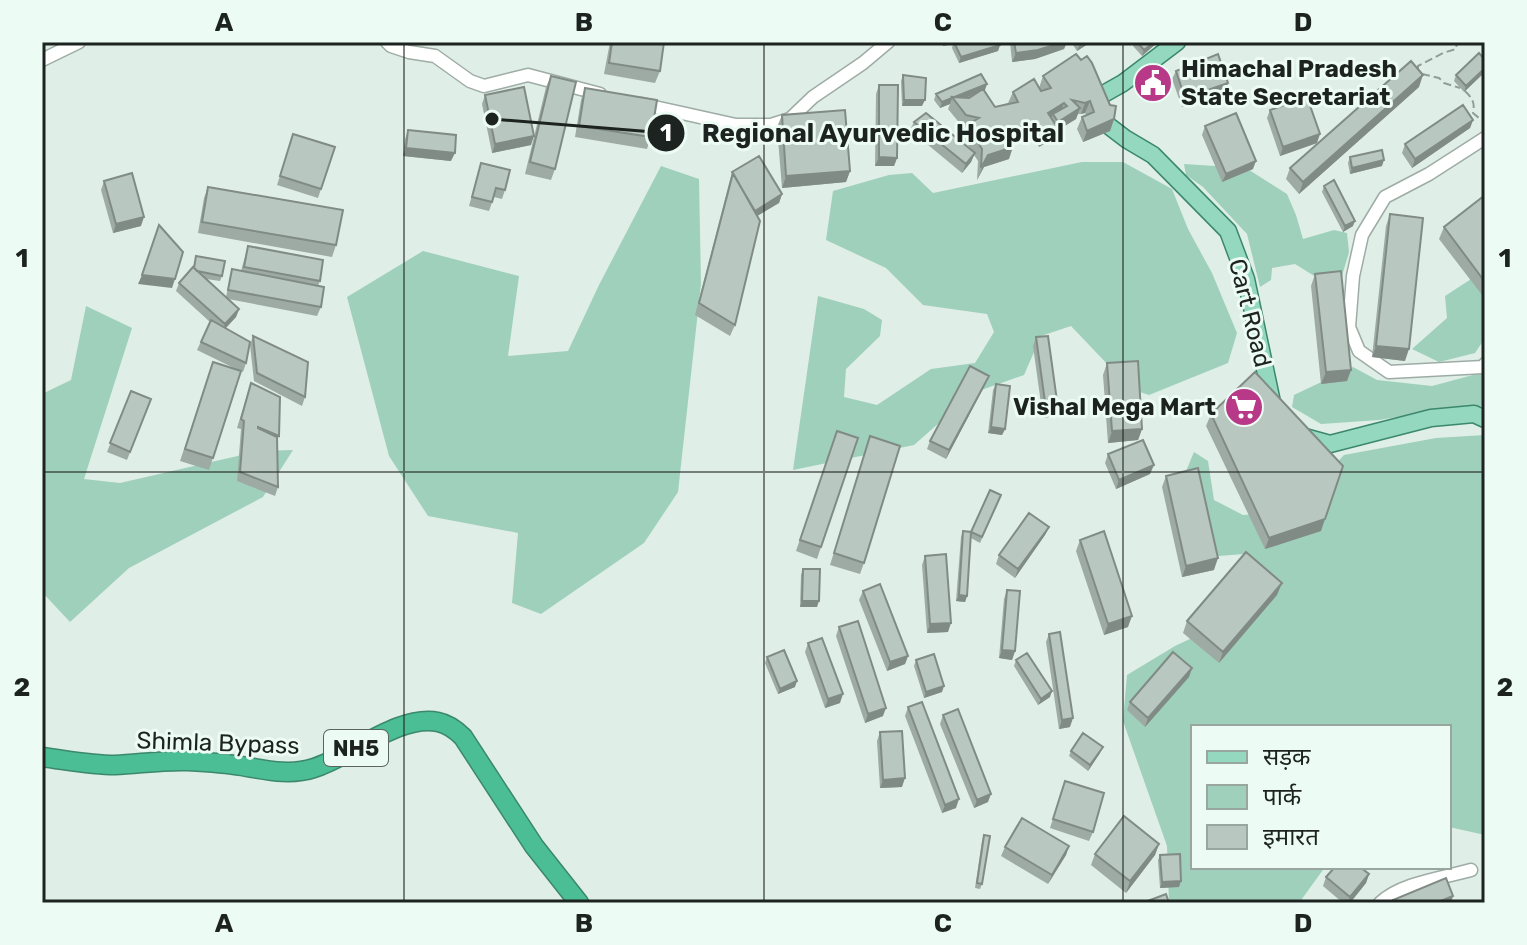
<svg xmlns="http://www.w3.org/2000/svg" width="1527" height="945" viewBox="0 0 1527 945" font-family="Rubik,'Noto Sans Devanagari',sans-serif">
	<rect width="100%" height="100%" fill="#dfeee7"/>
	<!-- green -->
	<path fill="#9fd0bb" d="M1082,162H1123L1172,189L1188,229L1212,273L1237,333L1228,363L1149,395L1131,389L1071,326L1041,336L1024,375L973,393L914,445L793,470L818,296L864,309L882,320L880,336L846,369L844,397L877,405L931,369L975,363L994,332L987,314L923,305L886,268L826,240L833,191L889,175L912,173L933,193Z
		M1184,164L1246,168L1287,194L1296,215L1303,239L1334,230L1347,233L1349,252L1342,276L1324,282L1295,264L1272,268L1271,280L1260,287L1247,234L1203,187L1186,175Z
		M661,166L699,179L701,284L678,492L644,543L541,614L512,603L518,533L428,516L389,456L347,297L423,251L519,276L508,356L568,351L599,285Z
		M1485,270V338L1475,353L1439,362L1412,349L1447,318L1445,296Z
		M86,306L132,328L84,479L120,483L259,451L293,450L263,497L129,568L70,622L42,592V394L71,380Z
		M1485,363V406L1457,407L1379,420L1321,424L1292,407L1294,395L1353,367L1377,380L1432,386L1473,375Z
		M1485,435V835L1449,827V727H1193V867H1325L1299,903H1169L1167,846L1123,721L1127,675L1175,646L1234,618L1248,587L1244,554L1181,559L1171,507L1194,452L1208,461L1214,500L1243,515L1292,511L1344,455L1436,438Z"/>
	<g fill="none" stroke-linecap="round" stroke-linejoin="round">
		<defs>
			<path id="minor" d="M387,42L391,46L409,52L435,56L470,81L484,86L528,75L600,94
				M42,60L79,42
				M641,104L736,125H771L790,119L813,97L863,63L888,42
				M1485,138L1429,174L1385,197L1362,235L1353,276L1349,327L1359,351L1389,372L1483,367L1485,364
				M1380,903C1401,883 1443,878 1471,870"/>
			<path id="major" d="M1177,42L1123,83L1093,100L1105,123L1126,139L1153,155L1228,231L1246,279L1273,407
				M1301,436L1330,444L1431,418L1474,414L1485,419"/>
			<path id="highway" d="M42,757C66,760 90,765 115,765C139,764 163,760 188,761C206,762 224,763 242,766C266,770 290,776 314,768C350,757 399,714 438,722C448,724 456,730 463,737L534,846L579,903"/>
		</defs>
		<!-- minor casing -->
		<use href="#minor" stroke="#9eaca6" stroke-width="15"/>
		<!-- major casing -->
		<use href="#major" stroke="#3b886c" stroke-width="19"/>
		<!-- highway casing -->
		<use href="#highway" stroke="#3b886c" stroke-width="21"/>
		<!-- path -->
		<path stroke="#919d97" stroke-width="2" stroke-dasharray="8 4" stroke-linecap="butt" d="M1418,70V66L1443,53L1456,49L1457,42
			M1422,74L1439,78L1444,83L1460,88
			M1150,83L1154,91L1171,88
			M1465,91C1473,99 1475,103 1473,113L1479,118L1485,119"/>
		<!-- minor -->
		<use href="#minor" stroke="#fff" stroke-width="12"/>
		<!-- major -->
		<use href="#major" stroke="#93d8bf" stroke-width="16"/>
		<!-- highway -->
		<use href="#highway" stroke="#4bbe95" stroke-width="18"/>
	</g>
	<!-- wall -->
	<path fill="#9eaba5" d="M610,42H664L660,71L655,83L604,74Z
		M942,42H1000V45L998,51L959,63L952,48L953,44L943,46Z
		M1010,42H1067L1064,49L1035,59L1012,62Z
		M1071,42H1091L1077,51Z
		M1134,42H1156L1142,56L1133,46Z
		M1076,54L1114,119L1110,131L1083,142L1077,129L1082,117L1086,115L1085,113L1081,114H1078L1076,119L1055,132L1052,139L1039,147L1031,133L1011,140L1009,159L984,167L977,180L978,161L974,155L971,162L962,173L910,130L914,122L971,150L963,137L966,127L962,126L948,109L950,104L940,108L934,100L936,94L985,90L995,107L1008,103L1013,92L1039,88L1043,76Z
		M1485,60V72L1464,92L1454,81L1456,75Z
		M1176,71L1228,83L1225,92L1182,107L1172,79Z
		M903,75L922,106H902L901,81Z
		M551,76L555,169L551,180L525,174L546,87Z
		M879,85L897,158L894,166H875L876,94Z
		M1419,87L1299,194L1286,179L1290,168Z
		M585,88L651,137L647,149L575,137L581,100Z
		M485,95L531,145L492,153L482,104Z
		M1270,110L1317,143L1280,156L1267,118Z
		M782,115L850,171L846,182L782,188L777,127Z
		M1473,120L1470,128L1412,168L1402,153L1405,144Z
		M1205,126L1253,169L1222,182L1202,135Z
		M408,130L451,161L403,156L405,139Z
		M293,134L335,147L318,198L277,185Z
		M1350,157L1382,166L1350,174L1348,163Z
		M481,163L505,190L502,199L494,197L489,211L469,206Z
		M732,172L782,194L779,203L757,216L735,325L730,336L695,315Z
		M104,181L141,226L113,233L101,190Z
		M1324,186L1353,226L1343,232L1322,192Z
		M208,187L336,245L332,257L198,233L204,198Z
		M1485,195V292L1482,295L1439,239L1444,227Z
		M1390,214L1405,361L1372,357L1386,226Z
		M248,246L320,281L318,286L321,307L317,316L228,299L239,309L236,317L226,328L246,363L243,372L241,371L209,470L180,461L213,362L240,371L197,350L210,322L176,291L179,283L193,268L196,256L222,276L220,281L206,279L226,297L232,269L241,271Z
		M1315,274L1351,370L1347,381L1321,384L1311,286Z
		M253,336L305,397L302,406L254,381L250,345Z
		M1036,337L1058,408L1055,416L1043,418L1033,346Z
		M1107,363L1142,429L1138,440L1108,443L1103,375Z
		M996,384L1005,429L1002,435L988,433L993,390Z
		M985,385L946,459L927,449L930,441Z
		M131,391L151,399L127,460L107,452Z
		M248,392L279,436L277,441L278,487L275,496L237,481L241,429L237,428Z
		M1211,414L1321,531L1265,549L1206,426Z
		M837,431L858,438L817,559L796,551Z
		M870,436L864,563L860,574L830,565Z
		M1108,454L1150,474L1116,489L1105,463Z
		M1166,476L1214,570L1182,577L1162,487Z
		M999,501L980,543L971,538L967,596L965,602L956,601L961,537L963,531L971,532Z
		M1049,527L1045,535L1015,578L996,564L999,555Z
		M1080,540L1128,627L1104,635L1076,551Z
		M925,556L948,632L927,633L922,565Z
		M803,569L817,607H800L801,575Z
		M1007,590L1015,651L1012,660L999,658L1004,599Z
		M863,591L908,656L905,664L887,671L859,600Z
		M1277,595L1219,663L1183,633L1187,621Z
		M839,627L883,716L865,723L836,636Z
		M1049,634L1070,727L1059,729L1046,642Z
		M808,643L840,703L825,708L805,652Z
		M767,657L795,687L778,694L765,663Z
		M916,660L942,692L924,698L914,666Z
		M1016,660L1050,697L1038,705L1014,666Z
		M1192,668L1189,677L1145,727L1127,710L1130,702Z
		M908,707L956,808L942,813L905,716Z
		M943,715L988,802L974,808L940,724Z
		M880,732L902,787L880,788L877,741Z
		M1071,751L1100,753L1088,771L1069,756Z
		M1065,781L1093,832L1089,841L1050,828Z
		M984,835L982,884L980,889L975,888L982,841Z
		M1159,844L1155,855L1126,893L1091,865L1095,854Z
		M1069,846L1066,855L1048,884L1001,856L1005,847Z
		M1160,855L1179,887L1160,888L1158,860Z
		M1369,874L1366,883L1350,903H1343L1323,886L1326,877Z"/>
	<!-- shaded-wall -->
	<path fill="#818b86" d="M945,42H959L943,46Z
		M1063,42H1067L1064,49L1035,59L1012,62L1016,53Z
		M1081,42H1091L1077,51Z
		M1154,42H1156V44L1142,56L1144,50Z
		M1000,45L998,51L959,63L961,57Z
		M1485,68V72L1464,92L1466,86Z
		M1423,75L1419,87L1299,194L1303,182Z
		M1228,83L1225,92L1182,107L1185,98Z
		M987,84L985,90L955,102L952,98Z
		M952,98L950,104L940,108L942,102Z
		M904,100H925L922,106H902Z
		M1090,101L1085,113L1081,114L1085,103Z
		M1064,103L1060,114H1053L1051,120L1048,113Z
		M1080,108L1076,119L1055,132L1052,139L1039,147L1044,135L1055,128L1058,122Z
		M1114,119L1110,131L1083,142L1087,131Z
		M1473,120L1470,128L1412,168L1415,159Z
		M1035,122L1031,133L1004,143L1008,131Z
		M1320,134L1317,143L1280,156L1283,147Z
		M534,136L531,145L492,153L495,144Z
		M1013,147L1009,159L984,167L977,180L988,155Z
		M406,148L455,153L451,161L403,156Z
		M975,153L971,162L962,173L966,164Z
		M879,157L897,158L894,166H875Z
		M1384,160L1382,166L1350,174L1352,168Z
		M1256,161L1253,169L1222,182L1226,174Z
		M850,171L846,182L782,188L786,176Z
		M782,194L779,203L752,219L755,211Z
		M144,217L141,226L113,233L116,224Z
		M1355,221L1353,226L1343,232L1345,226Z
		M142,275L175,279L172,288L138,284Z
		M239,309L236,317L222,332L225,324Z
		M1376,346L1409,349L1405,361L1372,357Z
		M1351,370L1347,381L1321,384L1326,372Z
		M989,376L985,385L946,459L949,450Z
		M1058,408L1055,416L1043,418L1046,409Z
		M991,427L1005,429L1002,435L988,433Z
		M1142,429L1138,440L1108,443L1112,431Z
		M1154,465L1150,474L1116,489L1119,480Z
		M1325,519L1321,531L1265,549L1269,538Z
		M1049,527L1045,535L1015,578L1018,569Z
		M1218,558L1214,570L1182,577L1186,566Z
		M1282,583L1277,595L1219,663L1223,652Z
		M959,595L967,596L965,602L956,601Z
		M802,601H819L817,607H800Z
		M1132,616L1128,627L1104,635L1108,624Z
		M951,623L948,632L927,633L930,624Z
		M1002,650L1015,651L1012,660L999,658Z
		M908,656L905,664L887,671L890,662Z
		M1192,668L1189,677L1145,727L1148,718Z
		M797,681L795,687L778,694L780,689Z
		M944,686L942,692L924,698L926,692Z
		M1052,691L1050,697L1038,705L1041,699Z
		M843,694L840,703L825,708L828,699Z
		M886,708L883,716L865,723L868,714Z
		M1073,718L1070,727L1059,729L1062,720Z
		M1103,747L1100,753L1088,771L1090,765Z
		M905,778L902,787L880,788L883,780Z
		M991,794L988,802L974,808L977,800Z
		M959,799L956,808L942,813L945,805Z
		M1159,844L1155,855L1126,893L1130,881Z
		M1069,846L1066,855L1048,884L1052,875Z
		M1369,874L1366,883L1350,903H1348L1350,897Z
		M1181,881L1179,887L1160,888L1162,882Z
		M1453,896L1451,903H1436Z"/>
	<!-- building -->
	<path fill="#b8c7c0" stroke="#818b86" stroke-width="2" d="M612,42H664L660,71L609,63Z
		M954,42H1000V45L961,57Z
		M1014,42H1063L1038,50L1016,53Z
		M1137,42H1154L1144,50Z
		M1479,53L1485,60V68L1466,86L1456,75Z
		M1076,54L1081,60L1087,56L1092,63L1110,105L1116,106L1114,119L1087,131L1082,117L1094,112L1090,101L1085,103L1072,100L1080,108L1058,122L1053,114L1067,106L1064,103L1048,113L1057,127L1044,135L1035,122L1008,131L1013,147L988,155L981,168L982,149L967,125L979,118L966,115L952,97L969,98L983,89L995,107L1018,102L1013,92L1034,79L1041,91L1051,88L1043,76Z
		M1218,54L1228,83L1185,98L1176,71Z
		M1411,61L1423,75L1303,182L1290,168Z
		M981,74L987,84L942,102L936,94Z
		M903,75L926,78L925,100H904Z
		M551,76L576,82L555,169L530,162Z
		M879,85H898L897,158L879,157Z
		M524,87L534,136L495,144L485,95Z
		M585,88L657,100L651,137L579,126Z
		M1307,97L1320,134L1283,147L1270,110Z
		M1463,105L1473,120L1415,159L1405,144Z
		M845,110L850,171L786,176L782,115Z
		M926,113L975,153L966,164L914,122Z
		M1236,113L1256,161L1226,174L1205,126Z
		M408,130L456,135L455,153L406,148Z
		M293,134L335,147L321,189L280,176Z
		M1382,150L1384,160L1352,168L1350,157Z
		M759,156L782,194L755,211L732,172Z
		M481,163L510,170L505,190L496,188L492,202L472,197Z
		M132,173L144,217L116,224L104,181Z
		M733,173L760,221L735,325L699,303Z
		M1334,180L1355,221L1345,226L1324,186Z
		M208,187L343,210L336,245L202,222Z
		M1485,195V282L1444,227Z
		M1390,214L1423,218L1409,349L1376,346Z
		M159,225L183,252L175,279L142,275Z
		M248,246L323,260L320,281L244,267Z
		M196,256L225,261L222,276L197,271L194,268Z
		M193,267L239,309L225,324L179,283Z
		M232,269L324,287L321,307L228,290Z
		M1341,271L1351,370L1326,372L1315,274Z
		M211,320L250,342L246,363L201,342Z
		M253,336L308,362L305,397L257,373Z
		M1048,336L1058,408L1046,409L1036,337Z
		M1138,361L1142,429L1112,431L1107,363Z
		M213,362L241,371L213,458L185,449Z
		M970,366L989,376L949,450L930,441Z
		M1255,372L1343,466L1325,519L1269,538L1211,414Z
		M251,383L280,397L279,436L258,427V428L277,437L278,487L240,472L244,421L241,419Z
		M996,384L1010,386L1005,429L991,427Z
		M131,391L151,399L130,452L110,443Z
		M837,431L858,438L821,547L800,540Z
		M870,436L900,446L864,563L834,553Z
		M1143,440L1154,465L1119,480L1108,454Z
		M1198,468L1218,558L1186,566L1166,476Z
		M990,490L1001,495L982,537L971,532Z
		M1029,513L1049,527L1018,569L999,555Z
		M963,531L971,532L967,596L959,595Z
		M1104,531L1132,616L1108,624L1080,540Z
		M1246,552L1282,583L1223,652L1187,621Z
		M946,554L951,623L930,624L925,556Z
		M803,569H820L819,601H802Z
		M880,584L908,656L890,662L863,591Z
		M1007,590L1020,591L1015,651L1002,650Z
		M858,621L886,708L868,714L839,627Z
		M1060,632L1073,718L1062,720L1049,634Z
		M822,638L843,694L828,699L808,643Z
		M784,650L797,681L780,689L767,657Z
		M1173,652L1192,668L1148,718L1130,702Z
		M1027,653L1052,691L1041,699L1016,660Z
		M934,654L944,686L926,692L916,660Z
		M922,702L959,799L945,805L908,707Z
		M958,709L991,794L977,800L943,715Z
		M902,731L905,778L883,780L880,732Z
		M1083,733L1103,747L1090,765L1071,751Z
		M1065,781L1104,793L1093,832L1053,819Z
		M1124,816L1159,844L1130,881L1095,854Z
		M1022,818L1069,846L1052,875L1005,847Z
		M984,835L990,836L982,884L977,883Z
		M1180,854L1181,881L1162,882L1160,855Z
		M1335,867H1360L1369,874L1350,897L1326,877Z
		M1446,878L1453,896L1436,903H1394L1393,900Z
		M1166,894L1169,903H1146L1145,902Z"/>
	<!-- grid -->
	<path fill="none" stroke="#1d2320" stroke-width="2" stroke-opacity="0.55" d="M404,42V903M764,42V903M1123,42V903M42,472H1485"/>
	<!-- icons -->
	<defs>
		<symbol id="civic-disc" viewBox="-11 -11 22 22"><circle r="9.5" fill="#b73987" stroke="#ecfbf4"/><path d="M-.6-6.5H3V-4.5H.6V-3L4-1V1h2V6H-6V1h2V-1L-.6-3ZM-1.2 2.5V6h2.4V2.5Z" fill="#fff"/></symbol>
		<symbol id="supermarket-disc" viewBox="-11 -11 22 22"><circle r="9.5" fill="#b73987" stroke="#ecfbf4"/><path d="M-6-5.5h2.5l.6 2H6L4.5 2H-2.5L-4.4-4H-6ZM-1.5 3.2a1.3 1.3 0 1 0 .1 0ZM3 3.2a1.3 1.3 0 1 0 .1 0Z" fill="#fff"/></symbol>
	</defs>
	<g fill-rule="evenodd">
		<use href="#civic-disc" x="1131" y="61" width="44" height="44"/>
		<use href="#supermarket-disc" x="1222" y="385" width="44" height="44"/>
	</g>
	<g text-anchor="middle" stroke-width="6" stroke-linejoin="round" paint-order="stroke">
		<!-- shield labels -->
		<rect fill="#ecfbf4" stroke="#5b6460" stroke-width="2" x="324" y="730" width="64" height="36" rx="6"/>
		<g font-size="22" font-weight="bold" fill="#1d2320">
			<text x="356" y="756">NH5</text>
		</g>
		<!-- poi labels -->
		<g font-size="24" font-weight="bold" fill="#1d2320" stroke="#ecfbf4" text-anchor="start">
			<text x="1181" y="77">Himachal Pradesh<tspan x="1181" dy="28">State Secretariat</tspan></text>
			<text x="1216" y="415" text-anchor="end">Vishal Mega Mart</text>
		</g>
		<!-- street labels -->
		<g font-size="24" fill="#1d2320" stroke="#ecfbf4">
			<text transform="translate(1250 313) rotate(76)" y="8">Cart Road</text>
			<text transform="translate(218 743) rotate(2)" y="8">Shimla Bypass</text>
		</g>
	</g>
	<!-- callouts -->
	<path fill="none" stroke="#1d2320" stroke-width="3" d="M492 119L666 133"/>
	<g fill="#1d2320" stroke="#ecfbf4" stroke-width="3">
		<circle cx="492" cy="119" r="8"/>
		<circle cx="666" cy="133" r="20"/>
	</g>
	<g font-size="24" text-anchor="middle" font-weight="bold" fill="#fff">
		<text x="666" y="141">1</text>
	</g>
	<g font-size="26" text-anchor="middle" font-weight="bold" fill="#1d2320" stroke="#ecfbf4" stroke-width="6" stroke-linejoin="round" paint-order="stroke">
		<text x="883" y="142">Regional Ayurvedic Hospital</text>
	</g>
	<!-- border -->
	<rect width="1527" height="945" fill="none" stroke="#ecfbf4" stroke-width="88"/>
	<!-- legend -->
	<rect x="1191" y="725" width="260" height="144" fill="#ecfbf4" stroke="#99a59f" stroke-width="2"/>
	<rect x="1207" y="751" width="40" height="12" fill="#93d8bf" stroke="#99a59f" stroke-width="2"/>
	<text x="1263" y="765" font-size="24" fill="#1d2320">सड़क</text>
	<rect x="1207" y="785" width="40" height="24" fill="#9fd0bb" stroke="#99a59f" stroke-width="2"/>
	<text x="1263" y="805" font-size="24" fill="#1d2320">पार्क</text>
	<rect x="1207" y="825" width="40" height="24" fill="#b8c7c0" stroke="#99a59f" stroke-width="2"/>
	<text x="1263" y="845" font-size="24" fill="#1d2320">इमारत</text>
	<rect x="44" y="44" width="1439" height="857" fill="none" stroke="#1d2320" stroke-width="3"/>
	<g font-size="26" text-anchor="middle" font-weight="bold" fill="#1d2320">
		<text x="224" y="31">A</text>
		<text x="584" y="31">B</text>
		<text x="943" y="31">C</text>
		<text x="1303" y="31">D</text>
		<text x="22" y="267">1</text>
		<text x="1505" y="267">1</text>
		<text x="22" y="696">2</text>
		<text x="1505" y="696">2</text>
		<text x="224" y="932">A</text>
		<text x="584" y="932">B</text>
		<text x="943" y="932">C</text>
		<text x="1303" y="932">D</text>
	</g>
</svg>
